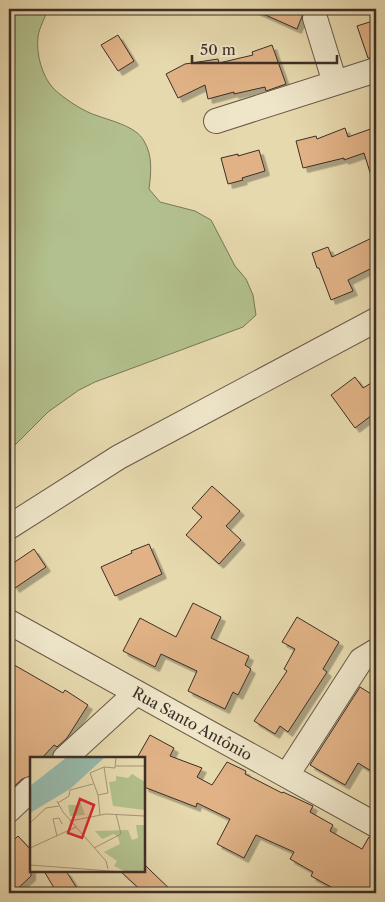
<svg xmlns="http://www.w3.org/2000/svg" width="385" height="902" viewBox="0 0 385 902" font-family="'Libre Caslon Text',serif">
	<defs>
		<filter id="shadow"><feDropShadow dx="4.5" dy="4.5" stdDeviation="0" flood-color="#0004"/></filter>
	</defs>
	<rect width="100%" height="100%" fill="#e7d9ae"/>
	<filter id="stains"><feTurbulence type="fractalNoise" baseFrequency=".004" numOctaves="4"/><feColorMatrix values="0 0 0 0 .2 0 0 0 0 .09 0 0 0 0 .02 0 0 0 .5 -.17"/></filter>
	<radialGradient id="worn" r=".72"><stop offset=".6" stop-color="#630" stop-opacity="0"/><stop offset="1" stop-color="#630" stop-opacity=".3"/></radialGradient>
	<!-- green -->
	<path fill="#b2c08d" stroke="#77775a" d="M9,9H48C45,18 39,28 38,37C36,54 42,76 53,88C63,98 84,112 98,116C112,121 137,127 144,141C153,156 151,173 149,189L160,202L195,211L211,220L235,266L246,279L253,295L256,315L243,327L95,382L79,390L48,412L9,451Z"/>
	<!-- building -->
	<path fill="#e0b286" stroke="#3c2e26" filter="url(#shadow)" d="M252,9H305L297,29Z
		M376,20V57L368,58L357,26Z
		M118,35L134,61L118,71L101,45Z
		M272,45L286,84L266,91L265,87L234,94V92L208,99L205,85L178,98L166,74L185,64L218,59L219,63L253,55L252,52Z
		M376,127V181L373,182L364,153L344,160V158L303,168L296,141L316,136L317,139L345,128L348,137Z
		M259,150L265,171L242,178L243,180L228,184L221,158L238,154V156Z
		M376,236V266L348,280L353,291L331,300L319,268H317L312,253L328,247L332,257Z
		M355,377L363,388L376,380V412L355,428L331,395Z
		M212,486L240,511L226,526L241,540L219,564L186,535L202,517L192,508Z
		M149,544L162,574L115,596L101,567L132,553L131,551Z
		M34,549L46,567L15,588L9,579V566Z
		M193,603L221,617L211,638L249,656L245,665L251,669L238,695L233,692L225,709L188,691L197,671L161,654L155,667L123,651L140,618L176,637Z
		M297,617L339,642L323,669L327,672L288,732L280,726L275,734L254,721L287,671L284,669L295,649L282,642Z
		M9,662L63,693L65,690L88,705L67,738L57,747L54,745L42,758H31V776L22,779L9,791Z
		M360,687L376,697V774L358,763L345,785L310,765Z
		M150,735L174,748L170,756L202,768L197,777L212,785L227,762L246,771L245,774L282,793L283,792L313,806L310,812L333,825L330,831L362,849L369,837L376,839V893H342L311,876L313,872L290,859L294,852L256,835L244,858L217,844L230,819L197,803L196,807L144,787V758H137Z
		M18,836L31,850V876L13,893H9V845Z
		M145,865L153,873L174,893H144L120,871H144Z
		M44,871H66L80,893H57Z"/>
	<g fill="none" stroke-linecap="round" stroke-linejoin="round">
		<defs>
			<path id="minor" d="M315,18L335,83
				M216,121L376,70
				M9,527L119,457L376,320
				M9,622L376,825
				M65,758L136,693
				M287,775L361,660L376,651
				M9,810L31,789"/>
		</defs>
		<!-- minor casing -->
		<use href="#minor" stroke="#675948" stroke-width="26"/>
		<!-- minor -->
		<use href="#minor" stroke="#efe6ca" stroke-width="24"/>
	</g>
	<g text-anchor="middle" stroke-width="4" stroke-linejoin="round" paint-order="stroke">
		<!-- street labels -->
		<g font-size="15" fill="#3c2e26" stroke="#efe6ca">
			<text transform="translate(192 724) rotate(29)" y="5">Rua Santo Antônio</text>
		</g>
	</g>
	<!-- overview -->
	<g transform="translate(30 757)">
		<rect width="115" height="115" fill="#e7d9ae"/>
		<path d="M102,17L115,25V53L83,49L79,25L86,24V19L98,21ZM49,41L55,58L40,59L38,48H47ZM106,68H115V115H96L84,109L87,104L74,95L90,87L88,80L84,77L72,82L65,74L98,73L102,83L108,81Z" fill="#b2c08d"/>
		<path d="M37,0H75L40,32L0,56V29Z" fill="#97baac"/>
		<path fill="none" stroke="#a39578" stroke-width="1" d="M86,9H115M68,38L78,36L74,10M27,44L33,55L76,104L78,112M28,46L39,39L40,33L63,27M70,58L68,38L60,16L74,10L85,11L86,0M40,64L76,57L115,59M0,66L16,51L29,49M27,79L23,62L29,61L32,67M0,91L46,70M64,91L91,77L86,57M0,108L93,115"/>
		<path fill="#d62828" fill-opacity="0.15" stroke="#d62828" stroke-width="2.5" d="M50,42L64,48L52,81L38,76Z"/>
		<rect width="115" height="115" fill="none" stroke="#3c2e26" stroke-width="2.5"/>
	</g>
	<!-- margin -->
	<rect width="385" height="902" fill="none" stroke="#e7d9ae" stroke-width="30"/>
	<rect x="10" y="10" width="365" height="882" fill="none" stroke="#3c2e26" stroke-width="2.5"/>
	<rect x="15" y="15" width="355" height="872" fill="none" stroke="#3c2e26"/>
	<!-- scale -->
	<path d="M192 55v8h145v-8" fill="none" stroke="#3c2e26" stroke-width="2.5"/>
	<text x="200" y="55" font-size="15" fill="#3c2e26" stroke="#efe6ca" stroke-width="4" paint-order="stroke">50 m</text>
	<rect width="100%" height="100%" filter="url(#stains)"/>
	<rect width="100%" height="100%" fill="url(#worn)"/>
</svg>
